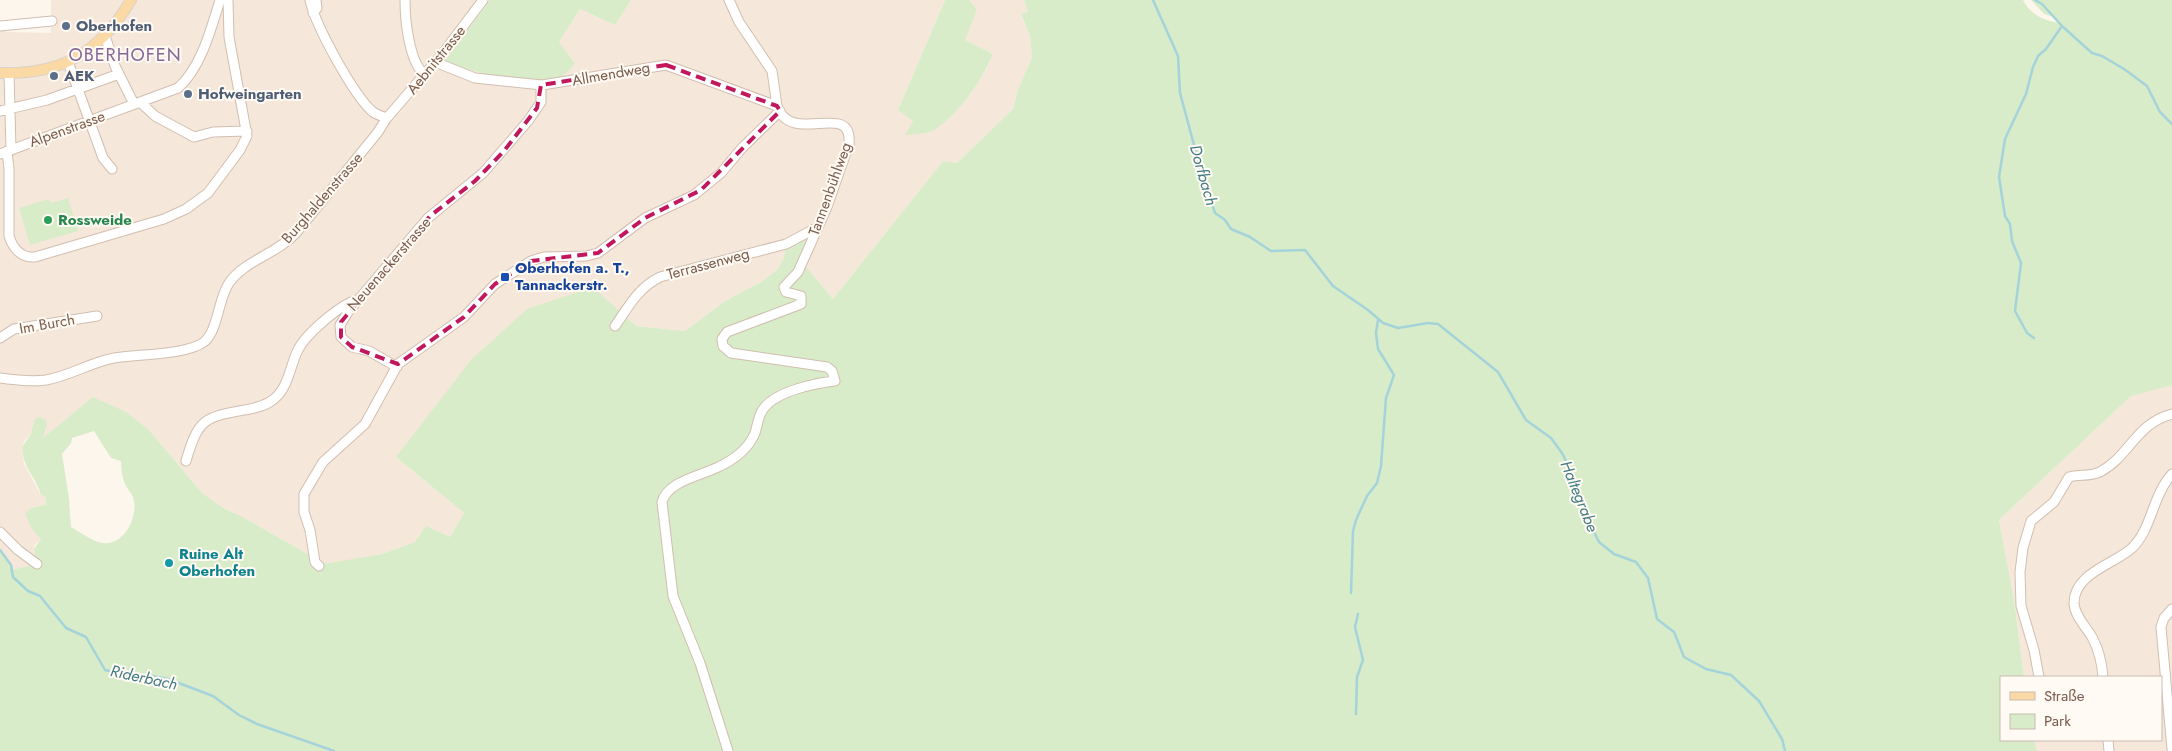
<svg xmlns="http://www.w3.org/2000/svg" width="2172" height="751" viewBox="0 0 2172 751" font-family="Jost,sans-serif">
	<rect width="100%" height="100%" fill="#fdf6ec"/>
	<!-- residential -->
	<path fill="#f5e8da" d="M51,0H490L444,62L559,42L580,9L615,25L631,0H945L898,110L913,121L906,135L969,96L986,70L993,54L964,40L977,9L969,0H1024L1028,12L1021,15L1030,36L1032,58L1018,89L1013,109L957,163L943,161L833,299L786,244L784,257L778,269L761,282L725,301L685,331L636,326L593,287L397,458L464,513L450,537L415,542L382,554L329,564L322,562L241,516L225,509L202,493L149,430L93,398L42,439L46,429L34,420L31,434L25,440L22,447L24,464L41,495H45L46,506L31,508L36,532L41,539L34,546L37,564L12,571L0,550V28L6,27V32L51,33Z
		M2167,385H2172V751H2037L2034,740H2161V677H2024L2014,600L1999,520L2131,396Z"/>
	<!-- green -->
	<path fill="#d8ecc9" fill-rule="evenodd" d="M490,0H631L615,25L580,9L559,42L575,64C571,68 566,74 561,77C537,90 469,70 444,62Z
		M945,0H969L977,9L965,40L993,54C981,82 961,111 936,129C929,134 914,134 905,135L913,121L898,110Z
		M1024,0H2023C2031,15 2042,19 2058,23L2054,17L2044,14L2031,0H2172V385L2131,396L1999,520L2014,600L2024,677H2001V740H2034L2037,751H0V550L12,570L37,564L34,549L41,539L32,529L25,514L31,508L46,505L45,496L41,495C35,474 24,472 22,447L31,434L34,420L39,417L46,420L47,425L43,438L93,397L126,412L149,430L202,493L225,509L241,516L322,562L329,563L382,554L415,542L426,526L450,537L464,513L396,457L471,360L527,309L593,287L636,326L685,331L725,301L761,282L778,269L784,257L786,244L815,228L802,262L833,299L943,161L957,163L1013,109L1018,89L1032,58L1030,36L1021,14L1028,12ZM94,431L111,458L121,461C121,469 122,477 125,484C127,489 132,493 133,497C139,515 125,546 103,543C93,542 80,532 71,527L69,498L62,454L71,443L72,438Z
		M68,198L78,231L30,245L19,208L49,199L51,203Z"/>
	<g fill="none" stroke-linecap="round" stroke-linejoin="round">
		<!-- stream -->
		<path stroke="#a5d3da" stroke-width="2.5" d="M1153,0L1178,56L1180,93L1201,171L1215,213L1225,220L1231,229L1250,237L1271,251L1305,250L1333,286L1368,310L1383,323L1398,328L1428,323L1438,324L1498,372L1526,420L1551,438L1562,453L1570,469L1571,479L1587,518L1599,542L1614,554L1636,562L1648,578L1657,619L1674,632L1684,657L1706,669L1731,675L1759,701L1782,739L1785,751
			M2035,0L2042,4L2062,26L2092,53L2102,56L2124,69L2147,86L2160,112L2172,124
			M2034,338L2027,333L2015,311L2021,263L2012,241L2010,224L2005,216L1999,177L2005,139L2026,94L2033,67L2038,56L2046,49L2062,26
			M0,550L11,565L13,577L28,591L40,596L66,628L86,637L105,670L131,676L147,675L168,679L213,696L239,715L257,724L334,751
			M1351,593L1353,531L1356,520L1367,496L1377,483L1381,466L1386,398L1394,375L1378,349L1376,333L1378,320
			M1356,714L1357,677L1363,660L1355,627L1358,614"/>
		<defs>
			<path id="minor" d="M310,0C315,25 354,96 373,112C377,115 382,116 387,118
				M405,0C405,20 409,61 424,74
				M729,0L739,22L772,71L777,106
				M313,13L317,8L316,0
				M0,26L52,21
				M105,36L115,66L134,104
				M68,62L103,158L112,169
				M435,62L475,78L542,85L666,65L777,106C791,147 853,99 849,144L827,207L798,272L784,287L786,292L801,296V304L727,332L722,339L723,346L731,353L827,367L832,371L835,381C816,383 777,391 764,408C758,415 758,424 755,433C748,450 732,461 716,468C699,476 667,482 662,502L673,596L700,663L728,751
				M9,73L11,150
				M140,102L155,116L194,137L213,132L247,131
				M0,111L47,100L119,74
				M7,151L9,169V236C13,249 22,258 35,257L164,219L186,209L208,193L240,150L247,136L229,37L228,0
				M0,154L178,88C201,68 211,29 220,0
				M615,326C629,306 638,288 660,277L786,244L818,227
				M0,338L14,329L97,316
				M397,367L369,351L352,347L341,337L340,325L348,312L428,218L483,173L528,121L541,102V85
				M0,378C15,380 30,382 46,380C70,376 91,362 114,358C137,354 187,355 204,342C218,331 218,299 229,283C245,260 277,254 296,233L378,132L386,119L443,53L483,0
				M186,461C199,416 206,417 250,409C259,407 267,405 274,399C288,388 290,367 297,352C304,335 337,308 353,301
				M0,532L18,550L37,564
				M319,566L315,562L310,530L304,512V494L323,462L365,424L398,364L464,317L495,284L531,261L544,257L586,256L598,253L645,218L694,195L721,173L742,148L780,111
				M2172,609L2164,618L2161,627L2172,749
				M2039,677L2034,650L2021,606L2020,572L2023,548L2031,521L2054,502L2069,477C2080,474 2089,477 2100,472C2129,457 2136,423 2172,414
				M2103,677C2102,663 2099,650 2092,637C2086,627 2075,616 2074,604C2073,573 2115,564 2132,548C2152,529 2152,496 2172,474
				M2108,740L2109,751"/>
			<path id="major" d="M0,73C61,75 100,53 131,0"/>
		</defs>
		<!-- minor casing -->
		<use href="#minor" stroke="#d1beb0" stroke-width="11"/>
		<!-- major casing -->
		<use href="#major" stroke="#dad1cd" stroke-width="12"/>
		<!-- minor -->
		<use href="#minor" stroke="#fff" stroke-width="9"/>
		<!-- major -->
		<use href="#major" stroke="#fbd9a5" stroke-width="10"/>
	</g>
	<!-- marked area -->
	<path fill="none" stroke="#c2185b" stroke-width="4" stroke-dasharray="10 6" stroke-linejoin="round" d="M666,65L777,106L780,111L701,190L645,218L598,253L531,261L495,284L464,317L398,364L352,347L341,337V322L430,216L475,181L504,151L537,108L541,85Z"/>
	<!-- markers -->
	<g fill="#5c6f8a" stroke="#fffaf3" stroke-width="2">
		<circle cx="66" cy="26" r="5"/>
		<circle cx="54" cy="76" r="5"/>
		<circle cx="188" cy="94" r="5"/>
	</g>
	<circle fill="#2e9e5b" stroke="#fffaf3" stroke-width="2" cx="48" cy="220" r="5"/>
	<rect fill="#1a4fb4" stroke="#fffaf3" stroke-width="2" x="500" y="272" width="10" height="10" rx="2.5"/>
	<circle fill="#0f9aa8" stroke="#fffaf3" stroke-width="2" cx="169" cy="563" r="5"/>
	<g text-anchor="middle" stroke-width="4" stroke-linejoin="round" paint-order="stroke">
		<!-- service labels -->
		<g font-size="15" font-weight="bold" fill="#4e5e75" stroke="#fffaf3" text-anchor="start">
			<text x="76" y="31">Oberhofen</text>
			<text x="64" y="81">AEK</text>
			<text x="198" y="99">Hofweingarten</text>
		</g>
		<!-- street labels -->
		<g font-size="15" fill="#7a5c4d" stroke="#fffaf3">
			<text transform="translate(436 60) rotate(-51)" y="5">Aebnitstrasse</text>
			<text transform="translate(611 74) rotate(-10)" y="5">Allmendweg</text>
			<text transform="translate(67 129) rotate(-20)" y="5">Alpenstrasse</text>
			<text transform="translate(830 189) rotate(-70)" y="5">Tannenbühlweg</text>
			<text transform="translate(322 198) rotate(-49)" y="5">Burghaldenstrasse</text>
			<text transform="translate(389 264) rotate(-49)" y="5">Neuenackerstrasse</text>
			<text transform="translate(708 264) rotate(-15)" y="5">Terrassenweg</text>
			<text transform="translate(47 324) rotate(-10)" y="5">Im Burch</text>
		</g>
		<!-- leisure labels -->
		<g font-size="15" font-weight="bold" fill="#27864d" stroke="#fffaf3" text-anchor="start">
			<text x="58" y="225">Rossweide</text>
		</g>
		<!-- transit labels -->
		<g font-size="15" font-weight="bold" fill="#164399" stroke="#fffaf3" text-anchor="start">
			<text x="515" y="273">Oberhofen a. T.,<tspan x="515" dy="17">Tannackerstr.</tspan></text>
		</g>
		<!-- culture labels -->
		<g font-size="15" font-weight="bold" fill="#0d838f" stroke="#fffaf3" text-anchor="start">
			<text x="179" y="559">Ruine Alt<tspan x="179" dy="17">Oberhofen</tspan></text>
		</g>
		<!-- water labels -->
		<g font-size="16" font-style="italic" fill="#437c86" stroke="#fffaf3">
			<text transform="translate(1204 175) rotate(74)" y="6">Dorfbach</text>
			<text transform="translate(1580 496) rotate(68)" y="6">Haltegrabe</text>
			<text transform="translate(144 677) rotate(12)" y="6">Riderbach</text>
		</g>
		<!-- quarter labels -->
		<g font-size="18" letter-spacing="1" fill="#846695" stroke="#fffaf3">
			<text x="125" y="61">OBERHOFEN</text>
		</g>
	</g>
	<!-- legend -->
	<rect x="2000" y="676" width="162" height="65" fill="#fffaf3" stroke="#cabbb1"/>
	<rect x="2010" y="692" width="25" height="8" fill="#fbd9a5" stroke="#cabbb1"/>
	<text x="2044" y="701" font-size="15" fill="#7a5c4d">Straße</text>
	<rect x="2010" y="714" width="25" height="15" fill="#d8ecc9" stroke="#cabbb1"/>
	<text x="2044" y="726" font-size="15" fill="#7a5c4d">Park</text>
</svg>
